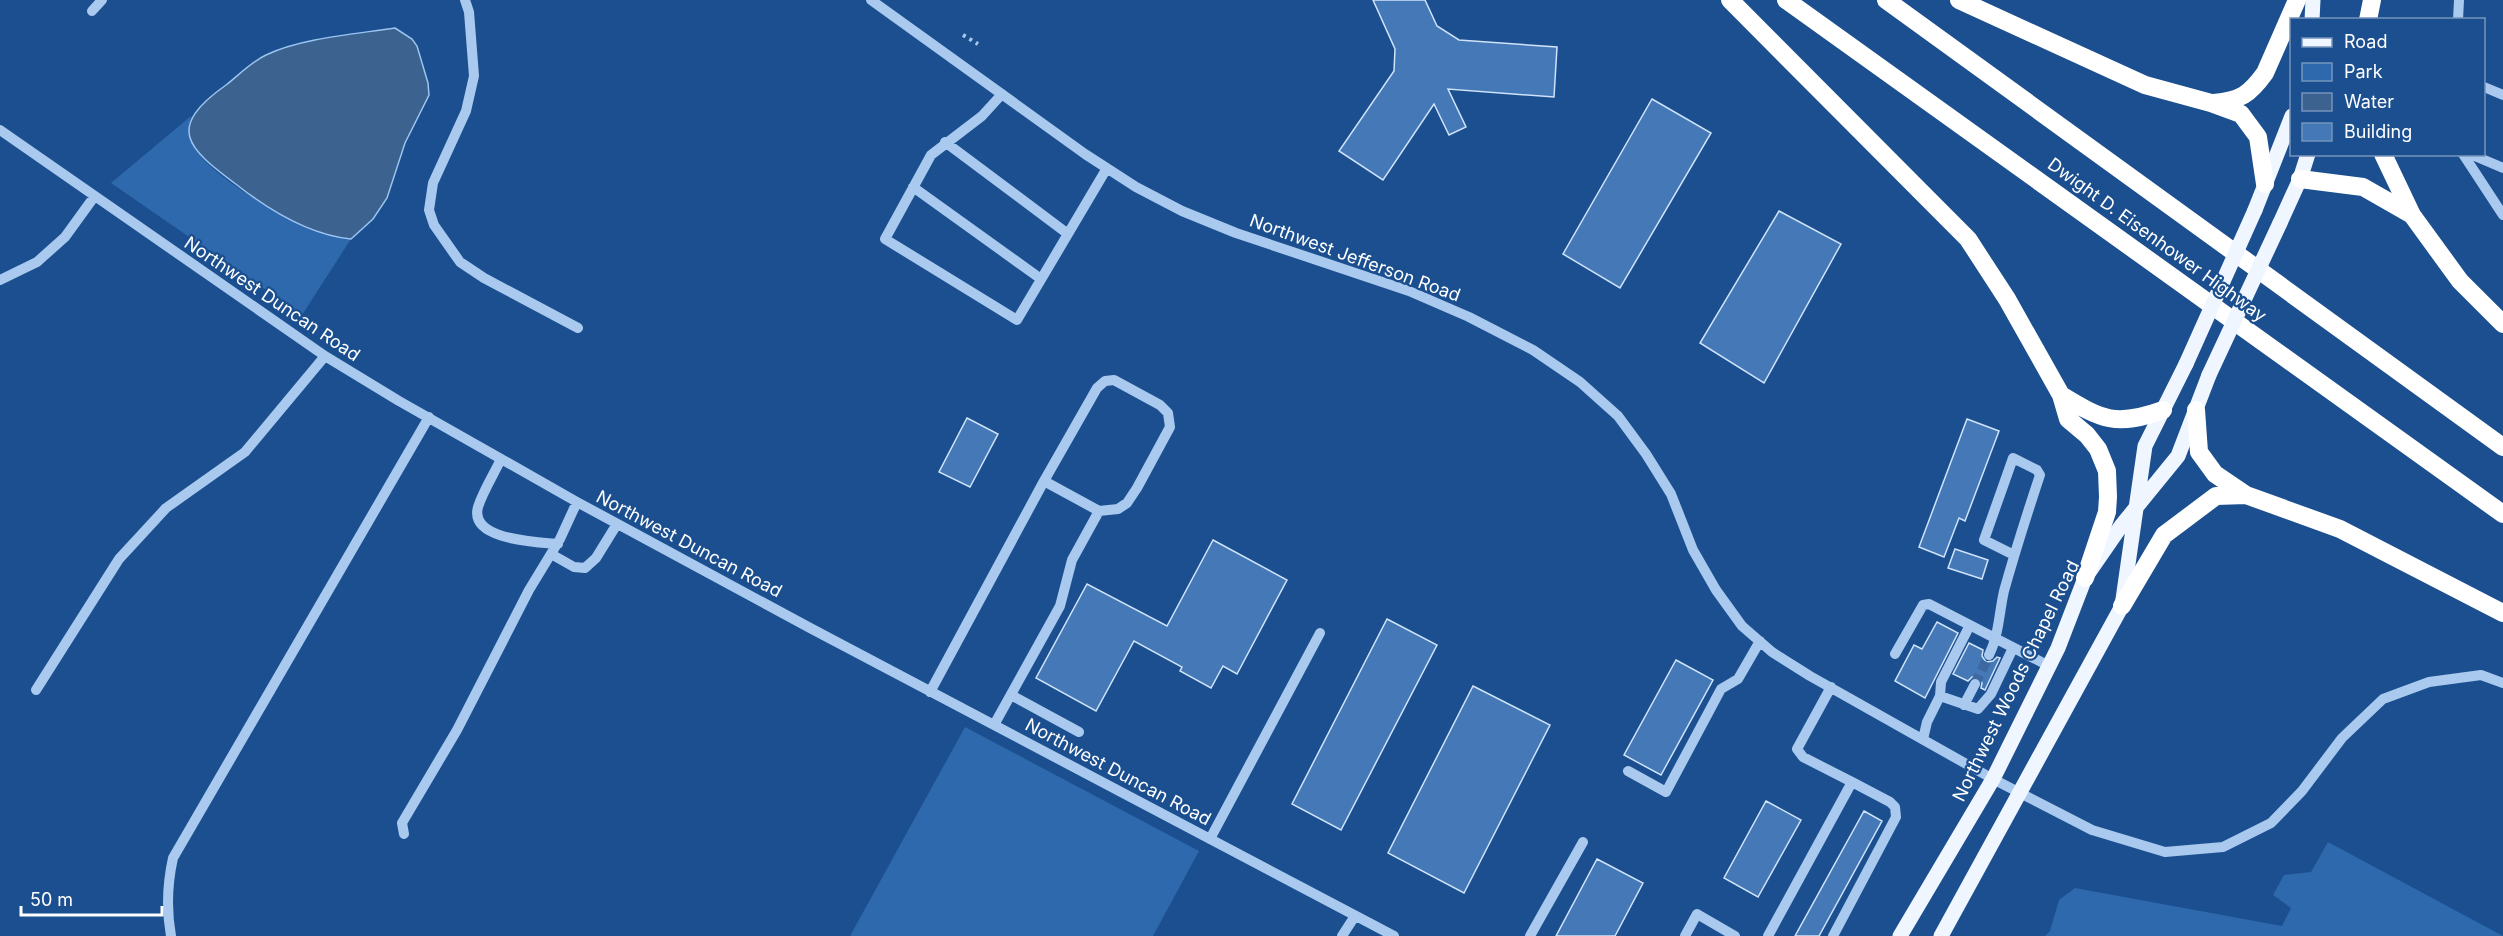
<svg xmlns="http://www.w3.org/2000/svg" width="2503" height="936" viewBox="0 0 2503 936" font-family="Inter,sans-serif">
	<rect width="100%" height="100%" fill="#1b4f8f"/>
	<!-- green -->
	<path fill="#2e69ad" d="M191,116C189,127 188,137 194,147C214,182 312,235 351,239L302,315L111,183Z
		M965,727L1199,851L1153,936H850Z
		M2328,842L2503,936H2045L2050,931L2059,900L2075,888L2282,926L2291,908L2273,895L2284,875L2311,872Z"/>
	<!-- water -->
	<path fill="#3c6290" stroke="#9cc4f0" stroke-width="1.5" d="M395,28L412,39L417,46L428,83L429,95L405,143L387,198L373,219L351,239C310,235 269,210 237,185C187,148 165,128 226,85C239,75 251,62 266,55C301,38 356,34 395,28Z"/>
	<!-- building -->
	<path fill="#4478b7" stroke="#cfe3fa" stroke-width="1.5" d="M1373,0H1425L1437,26L1459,40L1557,47L1554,97L1448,89L1466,127L1449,135L1434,104L1383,180L1339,151L1394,71L1395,49Z
		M1652,99L1711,133L1620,288L1563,254Z
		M1779,211L1841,244L1764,383L1700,343Z
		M967,418L998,434L970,487L939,472Z
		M1967,419L1999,431L1965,521L1959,518L1944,557L1919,547Z
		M1213,540L1287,580L1237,674L1223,666L1211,688L1180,671L1182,667L1134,641L1096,711L1036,678L1087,584L1167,626Z
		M1955,549L1988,560L1982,579L1948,568Z
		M1387,619L1437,645L1341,830L1292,804Z
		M1937,622L1958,633L1925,698L1895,681L1914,645L1922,649Z
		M1969,643L1983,650L1982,656L1986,662L1993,661L1997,657L2000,658L1985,690L1981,688L1982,683L1978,677H1972L1968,681L1953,674Z
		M1676,660L1713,680L1661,775L1624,755Z
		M1473,686L1550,725L1464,893L1388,853Z
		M1766,801L1801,820L1758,897L1724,878Z
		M1864,811L1882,821L1819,936H1795Z
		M1597,859L1643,883L1615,936H1556Z"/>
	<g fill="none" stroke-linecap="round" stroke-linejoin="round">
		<!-- minor-tunnel -->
		<path stroke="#3d69a0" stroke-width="10" stroke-dasharray="10 5" stroke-linecap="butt" d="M1975,684L1989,655"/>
		<!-- path -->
		<path stroke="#a9c9ee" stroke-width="4" stroke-dasharray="3 4.5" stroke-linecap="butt" d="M963,35L978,44"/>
		<!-- minor -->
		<path stroke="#a9c9ee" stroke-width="10" d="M465,0L469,12L474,76L466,111L433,183L429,210L434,225L460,262L484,278L578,328
			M871,0L1085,154L1136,187L1182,211L1236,233L1409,291L1469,317L1533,350L1580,382L1618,416L1646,454L1671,494L1693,550L1716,590L1742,626L1772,652L1810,676L1993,779L2092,830L2165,852L2223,847L2271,823L2302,791L2342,738L2383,699L2429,682L2481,675L2503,683
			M92,11L102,0
			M2458,20L2459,0
			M2484,87L2503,95
			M1002,94L982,116L931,155L885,239L1017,320L1107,168
			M0,130L325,356L399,401L577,502L812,629L1394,936
			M945,142L1068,234
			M2463,154L2503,215
			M2470,154L2503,168
			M913,187L1041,279
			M0,280L37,262L65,237L94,197
			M501,459C494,474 483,491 478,507C469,540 536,542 558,544
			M551,554L574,567L585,568L596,558L617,524
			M1895,654L1923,605L1929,604L2049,666
			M1989,655C1999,635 1999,613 2004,591C2015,552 2027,514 2040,475L2037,470L2013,458L1984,540L2014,555
			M1831,687L1797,749L1803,757L1852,782
			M36,690L119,559L166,508L245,452L325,356
			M930,692L1044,481L1097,388L1105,381L1114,380L1160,405L1168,413L1170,427L1137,488L1127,503L1118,509L1099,511L1044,481
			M1011,695L1079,732
			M1940,696L1941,682L1970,625
			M1964,705L1975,684
			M994,725L1060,606L1072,560L1099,511
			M1923,739L1927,722L1940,696L1978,709L1991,694L2013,648
			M1628,771L1666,792L1721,689L1738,679L1760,641
			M404,834L402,823L457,730L529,590L560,539L577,502
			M1210,839L1320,633
			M171,936C166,908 167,885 173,858L429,417
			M1342,936L1355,916
			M1530,936L1583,842
			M1685,936L1697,914L1735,936
			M1768,936L1852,782L1890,802L1895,807L1896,817L1833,936"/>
		<!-- major -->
		<path stroke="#f0f6ff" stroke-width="15" d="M2312,20L2313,0
			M2255,210L2292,116
			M2280,223L2300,179L2308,154
			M1900,936L1993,779L2058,648L2085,578L2121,526L2178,456L2209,375
			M1941,936L2122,606L2145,446L2186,364"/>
		<!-- highway -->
		<path stroke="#fff" stroke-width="18" d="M1730,0L1968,239L2007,299L2061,395L2068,419L2087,435L2098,449L2107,471L2108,497L2107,512L2085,578
			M1786,0L2503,514
			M1886,0L2503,447
			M1959,0L2145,85L2211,103L2241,114L2258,137L2265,184
			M2368,20L2372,0
			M2214,103C2241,100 2249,95 2265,73L2297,0
			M2383,154L2412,215L2460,281L2503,324
			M2300,179L2363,187L2412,215
			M2061,395C2102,420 2116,427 2163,410
			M2196,410L2199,452L2215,474L2246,495L2340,529L2503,613
			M2122,606L2164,535L2216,496L2246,495"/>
		<!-- major-bridge -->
		<path stroke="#f0f6ff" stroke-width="15" d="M2186,364L2255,210
			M2209,375L2280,223"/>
	</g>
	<g text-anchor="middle" stroke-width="4.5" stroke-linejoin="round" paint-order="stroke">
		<!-- street labels -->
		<g font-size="18" fill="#fff" stroke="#1b4f8f">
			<text transform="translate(2157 240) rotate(36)" y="6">Dwight D. Eisenhower Highway</text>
			<text transform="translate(1355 258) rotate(20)" y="6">Northwest Jefferson Road</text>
			<text transform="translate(272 299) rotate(34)" y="6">Northwest Duncan Road</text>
			<text transform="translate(689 544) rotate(28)" y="6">Northwest Duncan Road</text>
			<text transform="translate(2016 681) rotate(-64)" y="6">Northwest Woods Chapel Road</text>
			<text transform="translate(1118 772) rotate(28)" y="6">Northwest Duncan Road</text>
		</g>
	</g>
	<!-- legend -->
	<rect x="2290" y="18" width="195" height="138" fill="#1b4f8f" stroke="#7695bc" stroke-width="1.5"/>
	<rect x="2302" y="38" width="30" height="9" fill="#f0f6ff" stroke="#7695bc" stroke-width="1.5"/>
	<text x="2344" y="48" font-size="18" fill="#ffffff">Road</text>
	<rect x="2302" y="63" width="30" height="18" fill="#2e69ad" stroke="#7695bc" stroke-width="1.5"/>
	<text x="2344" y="78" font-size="18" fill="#ffffff">Park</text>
	<rect x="2302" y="93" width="30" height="18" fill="#3c6290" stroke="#7695bc" stroke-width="1.5"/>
	<text x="2344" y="108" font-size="18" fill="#ffffff">Water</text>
	<rect x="2302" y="123" width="30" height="18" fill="#4478b7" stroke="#7695bc" stroke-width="1.5"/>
	<text x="2344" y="138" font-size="18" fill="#ffffff">Building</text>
	<!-- scale -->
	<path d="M21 906v9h141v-9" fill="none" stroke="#ffffff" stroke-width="3"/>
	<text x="30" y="906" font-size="18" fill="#ffffff" stroke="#1b4f8f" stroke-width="4.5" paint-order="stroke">50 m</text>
</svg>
